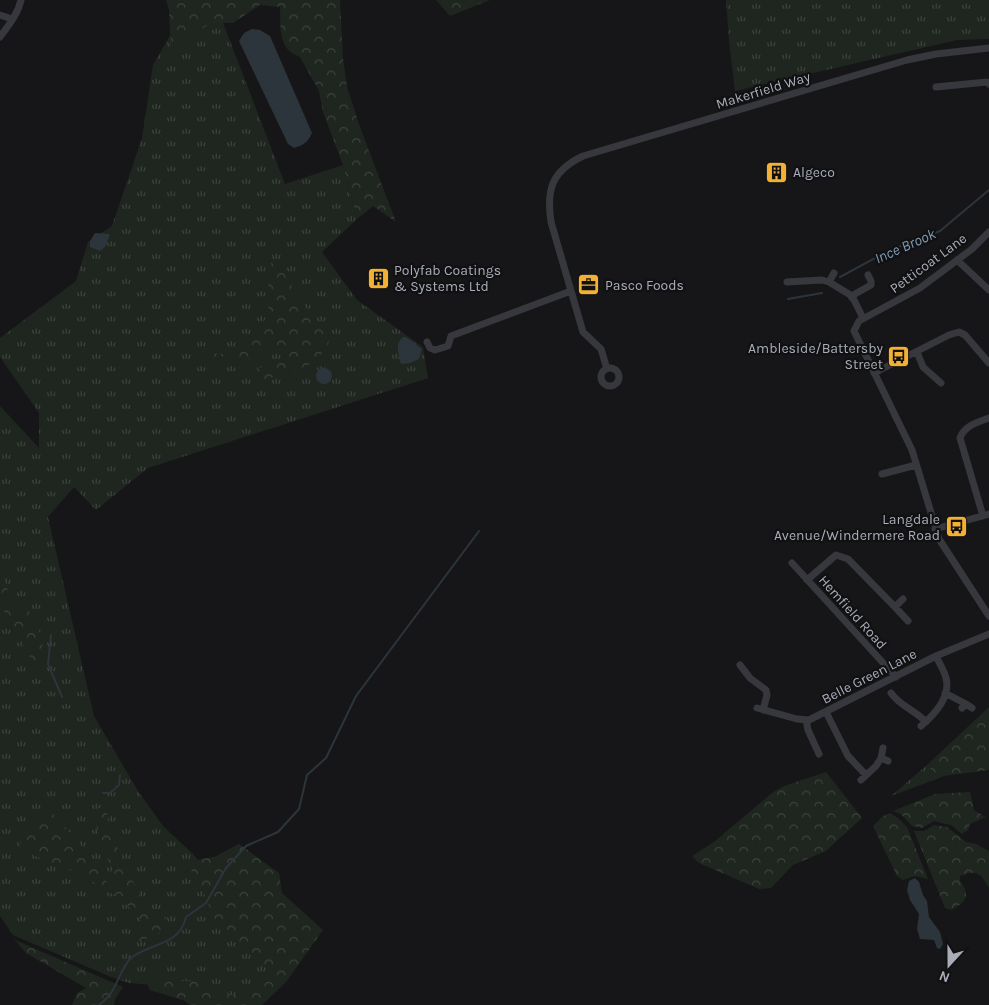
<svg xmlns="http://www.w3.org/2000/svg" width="989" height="1005" viewBox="0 0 989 1005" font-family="Karla,sans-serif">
	<defs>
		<pattern id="grass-tufts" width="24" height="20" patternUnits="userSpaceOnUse" patternTransform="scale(1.25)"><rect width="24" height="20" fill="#1e261f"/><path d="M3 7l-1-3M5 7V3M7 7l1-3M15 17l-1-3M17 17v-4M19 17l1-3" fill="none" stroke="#3c433d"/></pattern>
		<pattern id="forest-crowns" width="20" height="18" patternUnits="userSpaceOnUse" patternTransform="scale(1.25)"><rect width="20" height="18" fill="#1e261f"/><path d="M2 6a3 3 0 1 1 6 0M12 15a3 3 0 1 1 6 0" fill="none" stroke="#3c433d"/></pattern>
	</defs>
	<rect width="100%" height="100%" fill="#161618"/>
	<!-- grass -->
	<path fill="url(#grass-tufts)" d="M726,0H989V39L957,40L735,91L729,41Z
		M220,15L285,184L343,165L357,219L322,252L357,300L423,347L428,378L148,468L96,510L74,487L48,517L94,716L138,791L163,826L193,854L221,888L237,938L280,977L252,1005L193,988L129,983L111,977L13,935L0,916V406L39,448V413L0,357V338L76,281L88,242L112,226L142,138L153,65L181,16Z
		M927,765L939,778L891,796Z"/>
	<!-- forest -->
	<path fill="url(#forest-crowns)" d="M166,0H340L343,58L347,87L360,127L396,222L373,206L357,219L343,165L323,112L319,91L300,57C277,49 281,27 280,7L260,5L233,23H211L171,49L169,10Z
		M436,0H490L450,16Z
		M273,261C287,272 293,291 304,305C312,317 323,327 330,339C320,369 290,371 264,380L258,368L281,362L283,357L277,351L271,335L264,351L257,357L215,364L209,361V356C214,353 218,354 224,354C233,353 241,349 248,343C252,340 255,335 257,331C262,324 267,318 268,310C271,297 264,270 273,261Z
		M0,566L13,606L16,610L28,609L41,635L44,654L39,660L33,661L31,659L0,604Z
		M989,707V770L944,776L939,778L927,765Z
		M826,772L862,818L826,851L793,865L771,888L759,889L699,863L692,856L714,842L772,793L784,786Z
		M970,792L974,810L985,817L970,824L968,830L962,834L951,825L934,821L922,828L912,826L901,814L893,811L935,794Z
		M99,808H104L106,810C113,847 133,879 148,912L152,915L166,917C170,935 146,939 133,943L134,939L141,932L143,923C124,896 84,876 54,863C41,858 30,856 20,845L26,827L42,810L51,811L83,848L110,887L118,883C112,864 88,825 99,808Z
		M890,813L898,818L907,827L928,879L915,876L903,880L897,876L873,826L883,816Z
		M934,825L947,827L966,842L976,844L989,851V888C981,873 977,869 960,876V881C971,896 966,901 952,910L945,908L914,831H924Z
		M239,844L279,873L282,893L323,930L286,982L262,1005H190L185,1001L150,990L148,986L149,978C166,977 181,984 197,980C230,998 250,1005 274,973L214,918L199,881L190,876L195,860L214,857Z
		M15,940L123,987L115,999L114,1005H72L77,993L86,988L26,953Z"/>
	<!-- water -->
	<path fill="#2c353c" d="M252,29L260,30L270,36L312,133C308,142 304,145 294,148L288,144L239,41L244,33Z
		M95,233L110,234L106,246L100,251L90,247V241Z
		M403,337H406L422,349L419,359L410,363L402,364L400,362C399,353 394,345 403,337Z
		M316 376a8 8 0 1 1 16 0a8 8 0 1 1-16 0Z
		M915,878L919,882L923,895L927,901L929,917L940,932L943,944L940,949L937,948L934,940L920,939L917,929L919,914L910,900L907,890L909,881Z"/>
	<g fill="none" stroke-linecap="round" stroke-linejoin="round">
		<!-- stream -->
		<path stroke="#2c353c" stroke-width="2" d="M840,277L890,250L940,231L989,190
			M788,299L822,293
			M51,635L48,664L62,697
			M103,793H110L119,785L120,775
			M99,1005C102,1003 105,1000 108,997C117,987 122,965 132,957C153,942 179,946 186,917L206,903L226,868L246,846L278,832L299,809L307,775L326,758L356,696L479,531"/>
		<!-- minor -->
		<path stroke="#37383d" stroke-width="7" d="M0,15L12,19
			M0,37C8,26 18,14 21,0
			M936,87L987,82L989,84
			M989,232L972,249L920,288L859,321L854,331L912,450L939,539L989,616
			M957,260L989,290
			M787,282L822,280L829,282L852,296L863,318
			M829,282L834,273
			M852,298L855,294L871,285V281L868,275
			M427,342L430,348L435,350L448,346L451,336L571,291
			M917,352L923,367L941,383
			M601 377a9 9 0 1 1 18 0a9 9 0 1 1-18 0Z
			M607,369L601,349L583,332L551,222C546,189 552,171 583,156L907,60L936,54L989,48
			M874,373L949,335L959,332L965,335L989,363
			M882,474L916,465
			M983,516L960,438C964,426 978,422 989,418
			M935,529L989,514
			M792,563L896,677
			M807,580L836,555L848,559L895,607
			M903,599L895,607L908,621
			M740,665L750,678L766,690L767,695L763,710
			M891,693C901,707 915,710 926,722
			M945,693L966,704
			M757,708L797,719L809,720L936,656L989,634
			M962,708L966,704L972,708
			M826,712L848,756L866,775
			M806,720L808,730L819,754
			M921,726C934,715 951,697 946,678C944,670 939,663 936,656
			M883,748L881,758L888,761
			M861,780L876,766L881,758"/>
	</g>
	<!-- icons -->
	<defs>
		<symbol id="building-square" viewBox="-11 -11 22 22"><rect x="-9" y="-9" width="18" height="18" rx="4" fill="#f2b134" stroke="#111113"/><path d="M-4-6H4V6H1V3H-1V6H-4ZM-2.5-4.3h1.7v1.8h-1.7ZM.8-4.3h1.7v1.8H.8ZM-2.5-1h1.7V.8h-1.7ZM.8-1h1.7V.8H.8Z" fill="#111"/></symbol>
		<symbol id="office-square" viewBox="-11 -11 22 22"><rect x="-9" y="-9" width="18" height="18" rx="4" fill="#f2b134" stroke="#111113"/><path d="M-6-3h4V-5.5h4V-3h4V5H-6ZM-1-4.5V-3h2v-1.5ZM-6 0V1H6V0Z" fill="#111"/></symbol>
		<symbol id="bus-square" viewBox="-11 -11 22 22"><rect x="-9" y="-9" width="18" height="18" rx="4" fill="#f2b134" stroke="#111113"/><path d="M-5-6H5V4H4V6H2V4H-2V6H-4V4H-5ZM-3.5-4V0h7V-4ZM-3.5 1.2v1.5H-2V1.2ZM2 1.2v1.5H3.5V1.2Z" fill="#111"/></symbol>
	</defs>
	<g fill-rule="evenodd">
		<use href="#building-square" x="764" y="160" width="25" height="25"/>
		<use href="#building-square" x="366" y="266" width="25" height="25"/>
		<use href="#office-square" x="576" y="272" width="25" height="25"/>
		<use href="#bus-square" x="886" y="344" width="25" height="25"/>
		<use href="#bus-square" x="944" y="514" width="25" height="25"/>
	</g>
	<g text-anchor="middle" stroke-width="4.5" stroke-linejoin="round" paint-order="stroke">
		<!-- street labels -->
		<g font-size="14" fill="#a8adb8" stroke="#111113">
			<text transform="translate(763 90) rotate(-17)" y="5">Makerfield Way</text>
			<text transform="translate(928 263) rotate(-36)" y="5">Petticoat Lane</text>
			<text transform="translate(853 612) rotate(48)" y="5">Hemfield Road</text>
			<text transform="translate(869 676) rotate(-27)" y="5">Belle Green Lane</text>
		</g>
		<!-- poi labels -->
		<g font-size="14" fill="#a8adb8" stroke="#111113" text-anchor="start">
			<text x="793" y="177">Algeco</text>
			<text x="394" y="275">Polyfab Coatings<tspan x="394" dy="16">&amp; Systems Ltd</tspan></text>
			<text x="605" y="290">Pasco Foods</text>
			<text x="883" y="353" text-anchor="end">Ambleside/Battersby<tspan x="883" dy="16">Street</tspan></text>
			<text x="940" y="524" text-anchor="end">Langdale<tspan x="940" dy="16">Avenue/Windermere Road</tspan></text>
		</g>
		<!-- water labels -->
		<g font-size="15" font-style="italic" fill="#7f9bb3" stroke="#111113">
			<text transform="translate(905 246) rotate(-24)" y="5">Ince Brook</text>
		</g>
	</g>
	<!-- north arrow -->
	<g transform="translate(949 965) rotate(201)" stroke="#111113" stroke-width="4" paint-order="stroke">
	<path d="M0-4L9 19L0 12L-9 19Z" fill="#a8adb8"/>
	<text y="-8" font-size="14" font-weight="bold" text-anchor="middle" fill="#a8adb8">N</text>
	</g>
</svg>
